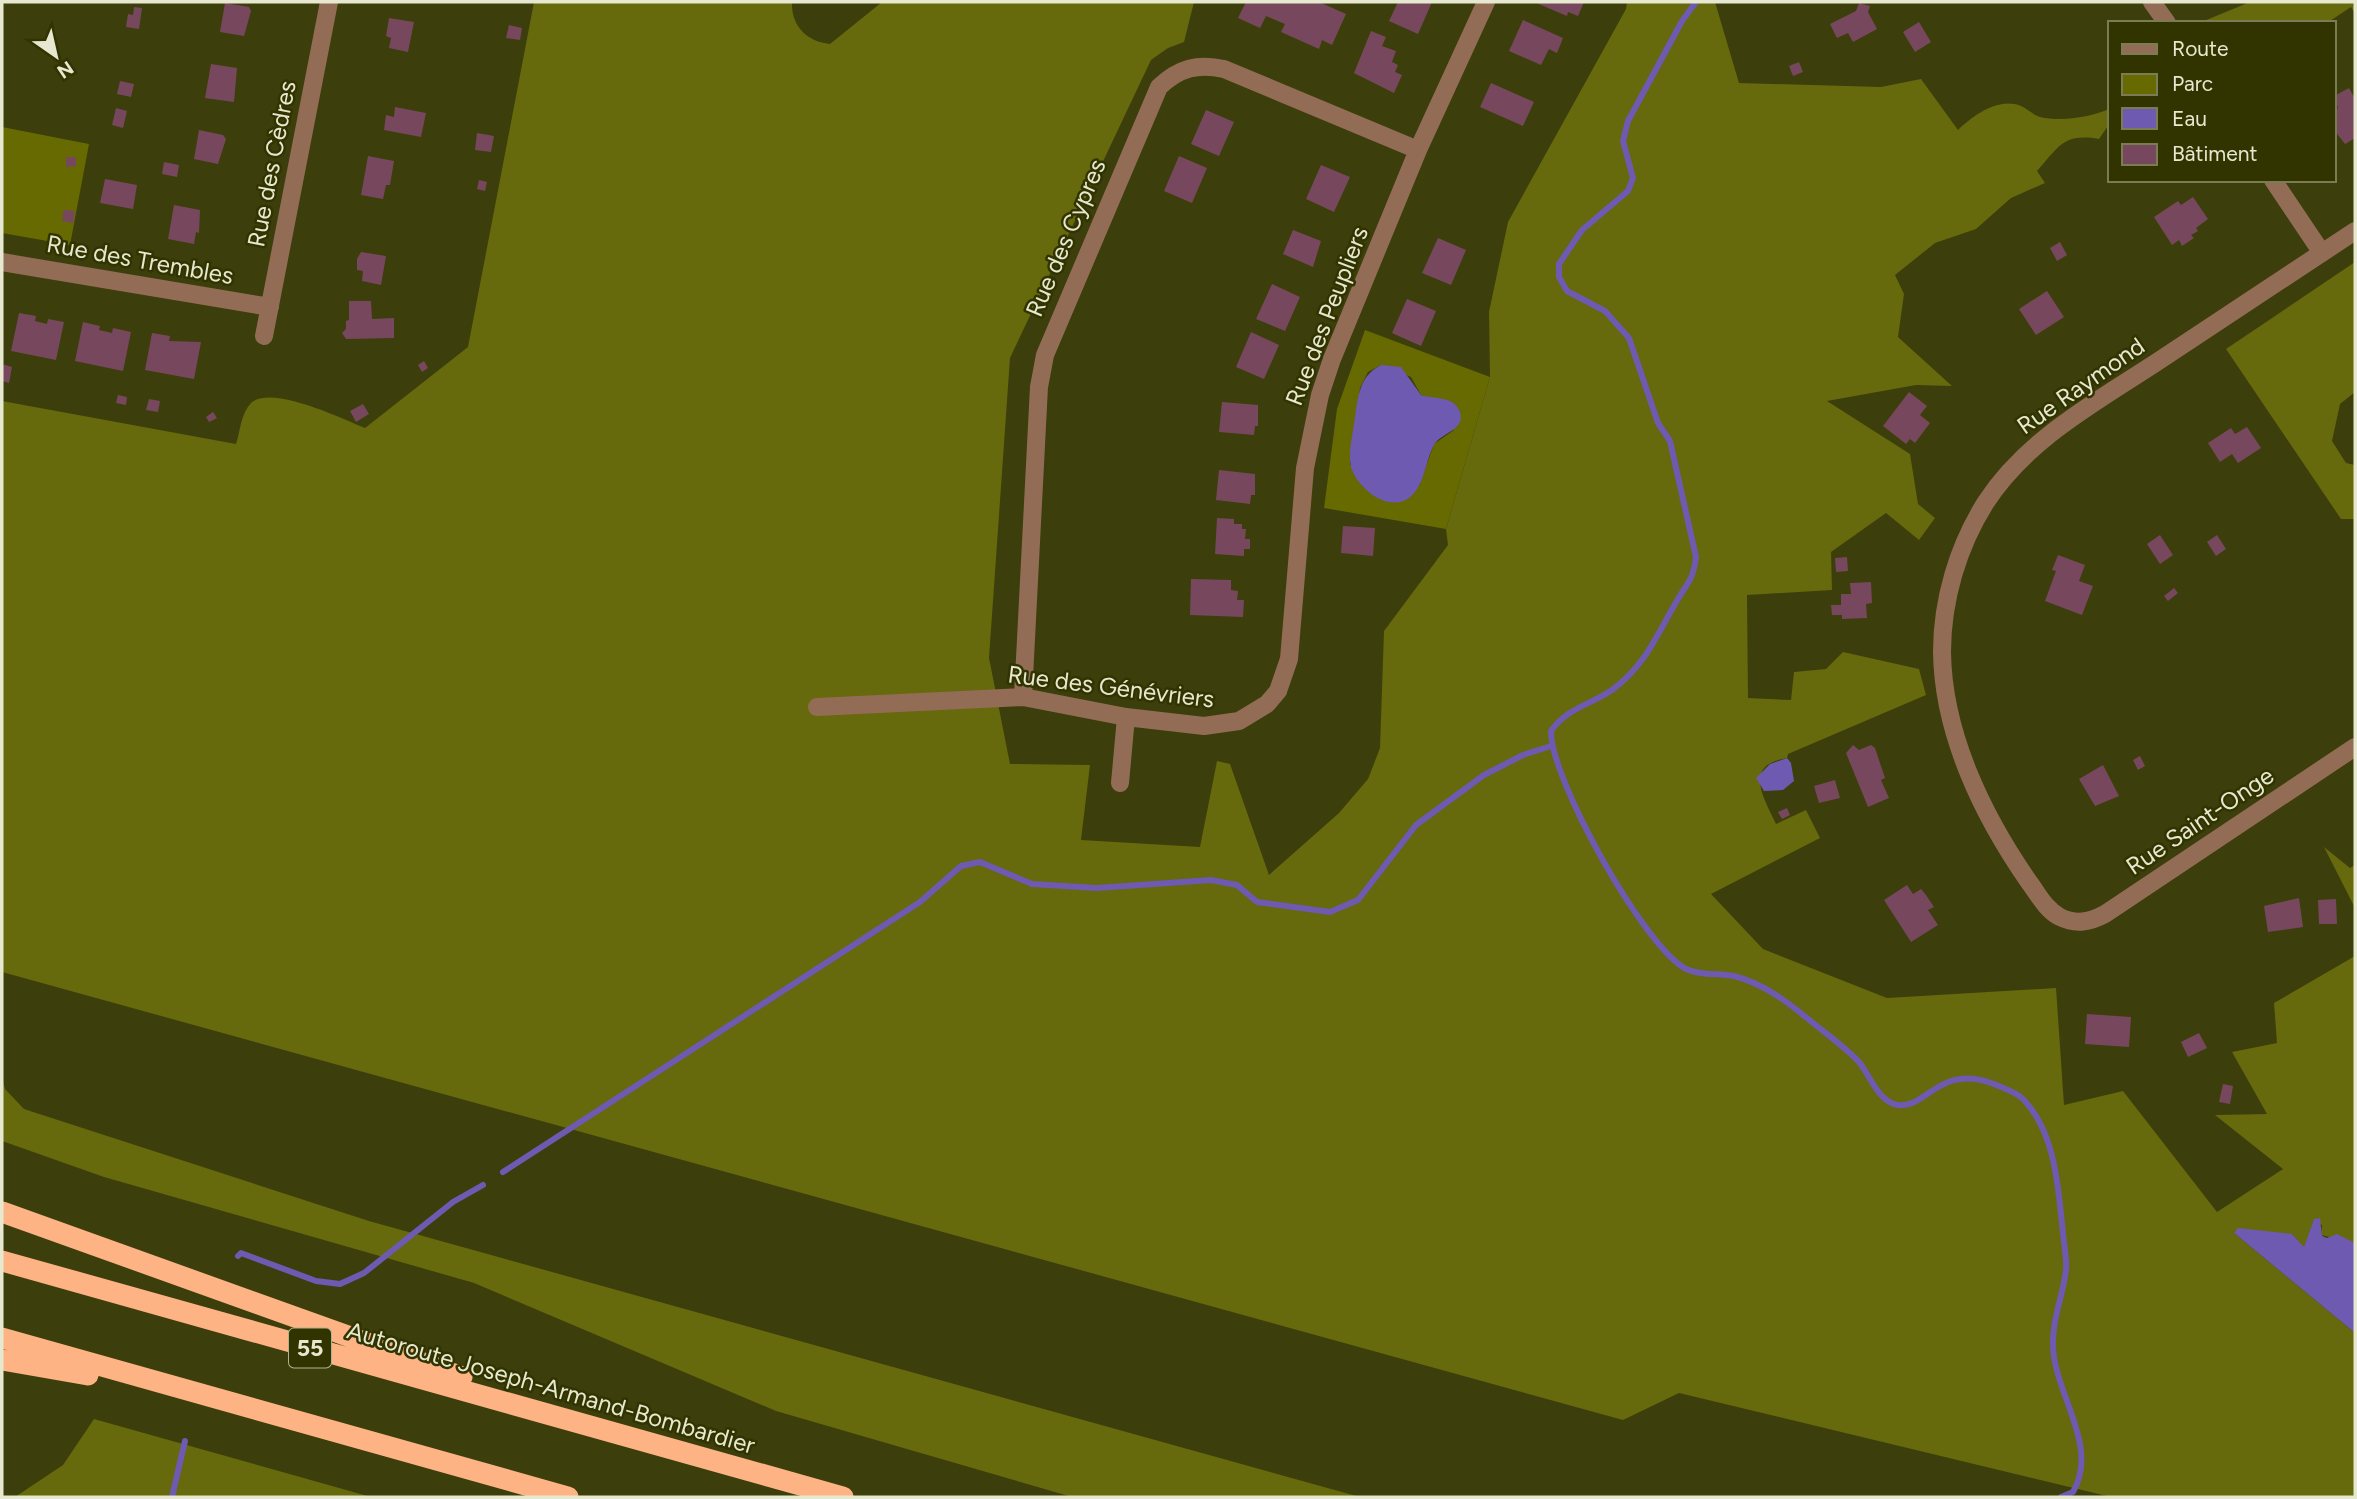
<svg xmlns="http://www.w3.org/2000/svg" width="2357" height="1499" viewBox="0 0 2357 1499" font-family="Figtree,sans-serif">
	<rect width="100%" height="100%" fill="#3c3e0b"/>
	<!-- green -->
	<path fill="#666a00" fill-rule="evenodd" d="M2,127L89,144L70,245L2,233Z
		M1365,330L1490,377L1446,529L1324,508L1337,409ZM1381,365L1411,377L1421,395L1427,397L1454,430L1434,444L1419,486L1363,487L1350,464L1360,388L1368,372Z"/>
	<!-- forest -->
	<path fill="#66690c" d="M534,2H792C791,26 807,42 830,44L882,2H1194L1184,42L1168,48L1151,60L1010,358L989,658L1010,764L1090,765L1081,840L1200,847L1217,761L1230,764L1269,875L1339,813L1368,779L1380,748L1384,631L1448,545L1446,529L1490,377L1489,312L1508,222L1626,9L1627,2H1715L1739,83L1881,87L1921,79L1958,130C1974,115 1998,97 2021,106C2028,109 2033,115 2040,117C2063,122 2089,117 2110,109V123L2099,139C2063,133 2059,147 2037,171L2045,183L2011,198L1976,229L1935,243L1895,275L1904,294L1898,337L1952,386L1916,385L1827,401L1910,454L1918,504L1935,518L1919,540L1886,513L1831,552L1832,590L1747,595L1748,698L1791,700L1794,672L1826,669L1843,652L1919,669L1926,695L1788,754L1787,758C1742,765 1764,798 1776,824L1806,810L1820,838L1711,894L1763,949L1887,998L2056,988L2064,1105L2123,1091L2217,1212L2283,1169L2215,1115L2267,1114L2232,1052L2277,1043L2274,1003L2355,956V1243L2321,1235L2322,1225L2314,1220L2304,1248L2292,1234L2234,1233L2355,1333V1497H2111L1679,1393L1623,1420L2,972V401L236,444C240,432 241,413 251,403C271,384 343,419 365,428L468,347Z
		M2250,2H2355V14L2351,7L2327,23H2199Z
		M2355,262V392L2340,404L2332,441L2346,463L2355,465V519H2341L2226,349Z
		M2324,847L2350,868L2355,865V908Z
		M2,1076L5,1089L24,1109L369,1221L1360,1497H1072L776,1411L474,1283L104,1177L2,1141Z
		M94,1419L371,1497H15L63,1465Z"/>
	<!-- water -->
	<path fill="#6e5ab1" d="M1381,365L1401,367L1421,395C1433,399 1453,396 1459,410C1468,430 1441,432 1434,445C1425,461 1425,486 1409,498C1388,513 1357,488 1351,467C1348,453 1352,438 1354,424C1358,401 1357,377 1381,365Z
		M1787,758L1791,763L1794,781L1783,790L1764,791L1756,778L1770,764Z
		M2320,1218L2322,1236L2327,1238L2337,1234L2355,1243V1333L2234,1233L2238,1228L2292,1234L2304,1247L2314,1219Z"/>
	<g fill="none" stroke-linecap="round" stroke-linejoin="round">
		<!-- stream -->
		<path stroke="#6e5ab1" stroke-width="6" d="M1696,2L1682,21L1628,121L1623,141L1633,178L1628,191L1582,230L1559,264V277L1567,291L1605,311L1629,338L1658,423L1670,441L1696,557C1693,582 1686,584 1675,604C1656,637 1644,667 1612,690C1590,705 1567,708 1551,731C1550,778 1644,947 1686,969C1701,976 1718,973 1734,976C1765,984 1789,1003 1813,1023C1828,1035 1846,1048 1859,1062C1870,1075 1878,1102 1898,1105C1927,1109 1939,1063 1994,1084C2003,1088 2016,1092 2023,1099C2056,1133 2058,1188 2063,1233C2064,1245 2067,1259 2066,1270C2063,1296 2052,1319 2053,1346C2054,1393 2100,1446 2073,1492L2061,1497
			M503,1172L920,902L961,866L980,862L1032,884L1097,888L1211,880L1237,885L1257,902L1330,912L1358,900L1416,825L1484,775L1523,755L1551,746
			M238,1256L241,1253L316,1281L340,1284L364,1273L453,1202L483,1185
			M172,1497L185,1441"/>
	</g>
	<!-- building -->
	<path fill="#77485d" d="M1246,2H1319L1346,14L1332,45L1322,40L1319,49L1281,32L1285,24L1266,16L1260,28L1238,18Z
		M1398,2H1432L1418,34L1389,21Z
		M1534,2H1584L1578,16L1568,12L1567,16Z
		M225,3L249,7L251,11L244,36L220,32Z
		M1859,3L1870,6L1868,12L1877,29L1853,42L1848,33L1837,38L1830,24L1856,11Z
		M134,7L142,8L139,29L126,27L128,14L133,15Z
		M389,18L414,22L408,52L389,48L391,38L386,36Z
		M1523,20L1563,38L1557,53L1549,49L1541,65L1509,51Z
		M1919,22L1931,42L1915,52L1903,32Z
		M509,25L522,28L520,40L506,38Z
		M1371,31L1386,37L1382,46L1396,51L1392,62L1398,65L1395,72L1402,75L1394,93L1354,73Z
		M1799,62L1803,72L1793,76L1789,66Z
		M211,64L237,68L234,102L205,98Z
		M120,81L134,84L131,97L117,94Z
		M1491,83L1534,102L1523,126L1480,107Z
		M2349,88L2355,99V138L2345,144L2334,130V110L2338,108L2334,96Z
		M395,107L426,113L421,137L384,130L386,115L394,117Z
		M116,108L127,111L123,128L112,125Z
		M1206,110L1234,122L1219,156L1191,144Z
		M199,130L223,135L226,139L218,164L194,159Z
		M477,133L494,136L491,152L475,150Z
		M368,156L394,161L390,185H386L383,199L361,195Z
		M1179,156L1207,168L1192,203L1164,191Z
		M66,157H76V166L66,167Z
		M164,162L179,165L177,177L162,174Z
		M1321,165L1350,177L1334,212L1306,199Z
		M105,179L137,185L133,209L100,203Z
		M479,180L487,182L485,191L477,189Z
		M2193,197L2208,219L2196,228L2198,231L2191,235L2194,238L2182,246L2179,240L2172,245L2154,217L2178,201L2181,205Z
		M174,205L200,210L199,233L196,232L194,244L168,239Z
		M64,210L75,211L73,223L62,221Z
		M1293,230L1321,241L1313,267L1283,254Z
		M1438,238L1466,250L1451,285L1422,273Z
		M2060,242L2067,255L2057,261L2050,248Z
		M361,252L386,256L381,285L362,281L363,271L357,270V259Z
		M1272,284L1300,297L1285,331L1256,319Z
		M2047,291L2064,317L2036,335L2019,309Z
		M1407,299L1436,311L1421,346L1392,333Z
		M349,301H371L372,319L394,318V338L346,339L342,333L346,329V321L349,320Z
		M19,313L36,316L35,321L47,324L48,319L64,322L56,360L11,351Z
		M83,322L100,326L99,330L112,333L113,328L131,332L123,371L75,361Z
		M1251,332L1279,345L1264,379L1236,367Z
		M152,333L170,336L169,341L201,342L194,379L145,370Z
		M424,361L428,368L422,372L418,365Z
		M2,364L12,367L9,383L2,381Z
		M1909,392L1927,406L1920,415L1930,423L1915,443L1910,439L1906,444L1883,426Z
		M118,395L127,397L126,405L116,403Z
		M149,399L160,401L158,412L146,410Z
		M1222,402L1258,405V426H1255L1254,435L1219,432Z
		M363,404L369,414L356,422L350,411Z
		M213,412L217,418L209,422L206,417Z
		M2247,427L2261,448L2238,463L2232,454L2220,462L2208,443L2231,428L2235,434Z
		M1219,470L1255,474V495H1251L1250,504L1216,500Z
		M1217,518L1234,519V524H1242V529H1246L1245,539H1250V549H1244V556L1215,554Z
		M1343,526L1375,528L1373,556L1341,553Z
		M2160,535L2173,555L2160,564L2147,544Z
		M2217,535L2226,549L2216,556L2207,542Z
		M2058,555L2085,565L2079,581L2093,586L2082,615L2045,601L2056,571L2052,570Z
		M1847,557L1848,571L1836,572L1835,558Z
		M1191,579L1231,580V590L1238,591L1237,600H1244L1243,617L1190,615Z
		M1871,582L1872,603L1866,604L1867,618L1842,619V615H1832L1831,605H1841V594H1851L1850,583Z
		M2174,588L2178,593L2168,601L2164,596Z
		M1853,745L1859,750L1871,745L1875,748L1885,778L1881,780L1889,798L1868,807L1846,753Z
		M2140,756L2145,766L2138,770L2133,760Z
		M2103,765L2119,796L2095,806L2079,779Z
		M1835,780L1840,798L1819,803L1814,786Z
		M1787,808L1790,815L1782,819L1778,812Z
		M1907,885L1913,894L1921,889L1926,895L1934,907L1928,910L1938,925L1911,942L1884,900Z
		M2299,898L2303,927L2268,932L2264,906Z
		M2336,899L2337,924H2319L2318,900Z
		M2087,1014L2131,1017L2129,1047L2085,1044Z
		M2199,1033L2207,1048L2188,1057L2181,1042Z
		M2223,1084L2233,1086L2230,1104L2219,1102Z"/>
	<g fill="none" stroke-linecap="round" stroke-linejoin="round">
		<!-- minor -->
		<path stroke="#936c55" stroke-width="18" d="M2152,2L2167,23
			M2273,180L2322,253
			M2355,231C2289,274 2223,318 2157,362C2096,402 2027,439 1986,502C1958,546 1942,600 1942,652C1943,734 1983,816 2029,882C2038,894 2046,910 2060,917C2076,925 2090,922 2105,914L2355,747
			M2,262L270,307
			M264,336L329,2
			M1023,697L1039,387L1045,355L1159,87C1179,68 1198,63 1224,69L1418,150
			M817,707L1023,697L1126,717L1204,726L1239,721L1267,704L1278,691L1289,659L1305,468L1320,395L1332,359L1418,150L1486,2
			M1120,783L1126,717"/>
		<!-- highway -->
		<path stroke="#feb385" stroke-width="21" d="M2,1212L462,1377
			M2,1261L843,1497
			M2,1338L568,1497
			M2,1360L88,1375"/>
	</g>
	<g text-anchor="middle" stroke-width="5" stroke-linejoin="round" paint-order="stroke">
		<!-- shield labels -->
		<rect fill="#323400" stroke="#b0b391" stroke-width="2" x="289" y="1328.5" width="42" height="39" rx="5"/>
		<g font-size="23" font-weight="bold" fill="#e6e9cf">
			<text x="310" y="1356">55</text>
		</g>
		<!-- street labels -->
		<g font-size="24" fill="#e6e9cf" stroke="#323400">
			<text transform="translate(272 164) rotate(-79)" y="8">Rue des Cèdres</text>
			<text transform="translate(1066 238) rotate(-67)" y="8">Rue des Cypres</text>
			<text transform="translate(140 260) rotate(10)" y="8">Rue des Trembles</text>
			<text transform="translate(1327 316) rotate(-69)" y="8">Rue des Peupliers</text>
			<text transform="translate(2081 386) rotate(-35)" y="8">Rue Raymond</text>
			<text transform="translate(1111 687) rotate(7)" y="8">Rue des Génévriers</text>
			<text transform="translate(2200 821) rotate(-34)" y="8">Rue Saint-Onge</text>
			<text transform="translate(551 1388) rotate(16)" y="8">Autoroute Joseph-Armand-Bombardier</text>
		</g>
	</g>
	<!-- border -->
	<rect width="2357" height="1499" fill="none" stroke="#e6e9cf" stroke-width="7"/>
	<!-- legend -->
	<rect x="2108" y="21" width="228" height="161" fill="#323400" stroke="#7a7c53" stroke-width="2"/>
	<rect x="2122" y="44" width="35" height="10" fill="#936c55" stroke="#7a7c53" stroke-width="2"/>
	<text x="2172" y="56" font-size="21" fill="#e6e9cf">Route</text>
	<rect x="2122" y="74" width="35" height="21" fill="#666a00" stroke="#7a7c53" stroke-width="2"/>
	<text x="2172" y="91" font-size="21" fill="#e6e9cf">Parc</text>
	<rect x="2122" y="108" width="35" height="21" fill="#6e5ab1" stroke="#7a7c53" stroke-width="2"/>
	<text x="2172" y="126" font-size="21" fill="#e6e9cf">Eau</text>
	<rect x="2122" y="144" width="35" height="21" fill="#77485d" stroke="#7a7c53" stroke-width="2"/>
	<text x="2172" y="161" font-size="21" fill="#e6e9cf">Bâtiment</text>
	<!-- north arrow -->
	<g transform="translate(56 56) rotate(146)" stroke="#323400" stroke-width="5" paint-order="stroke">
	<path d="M0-5L12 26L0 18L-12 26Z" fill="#e6e9cf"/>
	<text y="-10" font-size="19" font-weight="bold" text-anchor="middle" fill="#e6e9cf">N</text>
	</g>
</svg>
